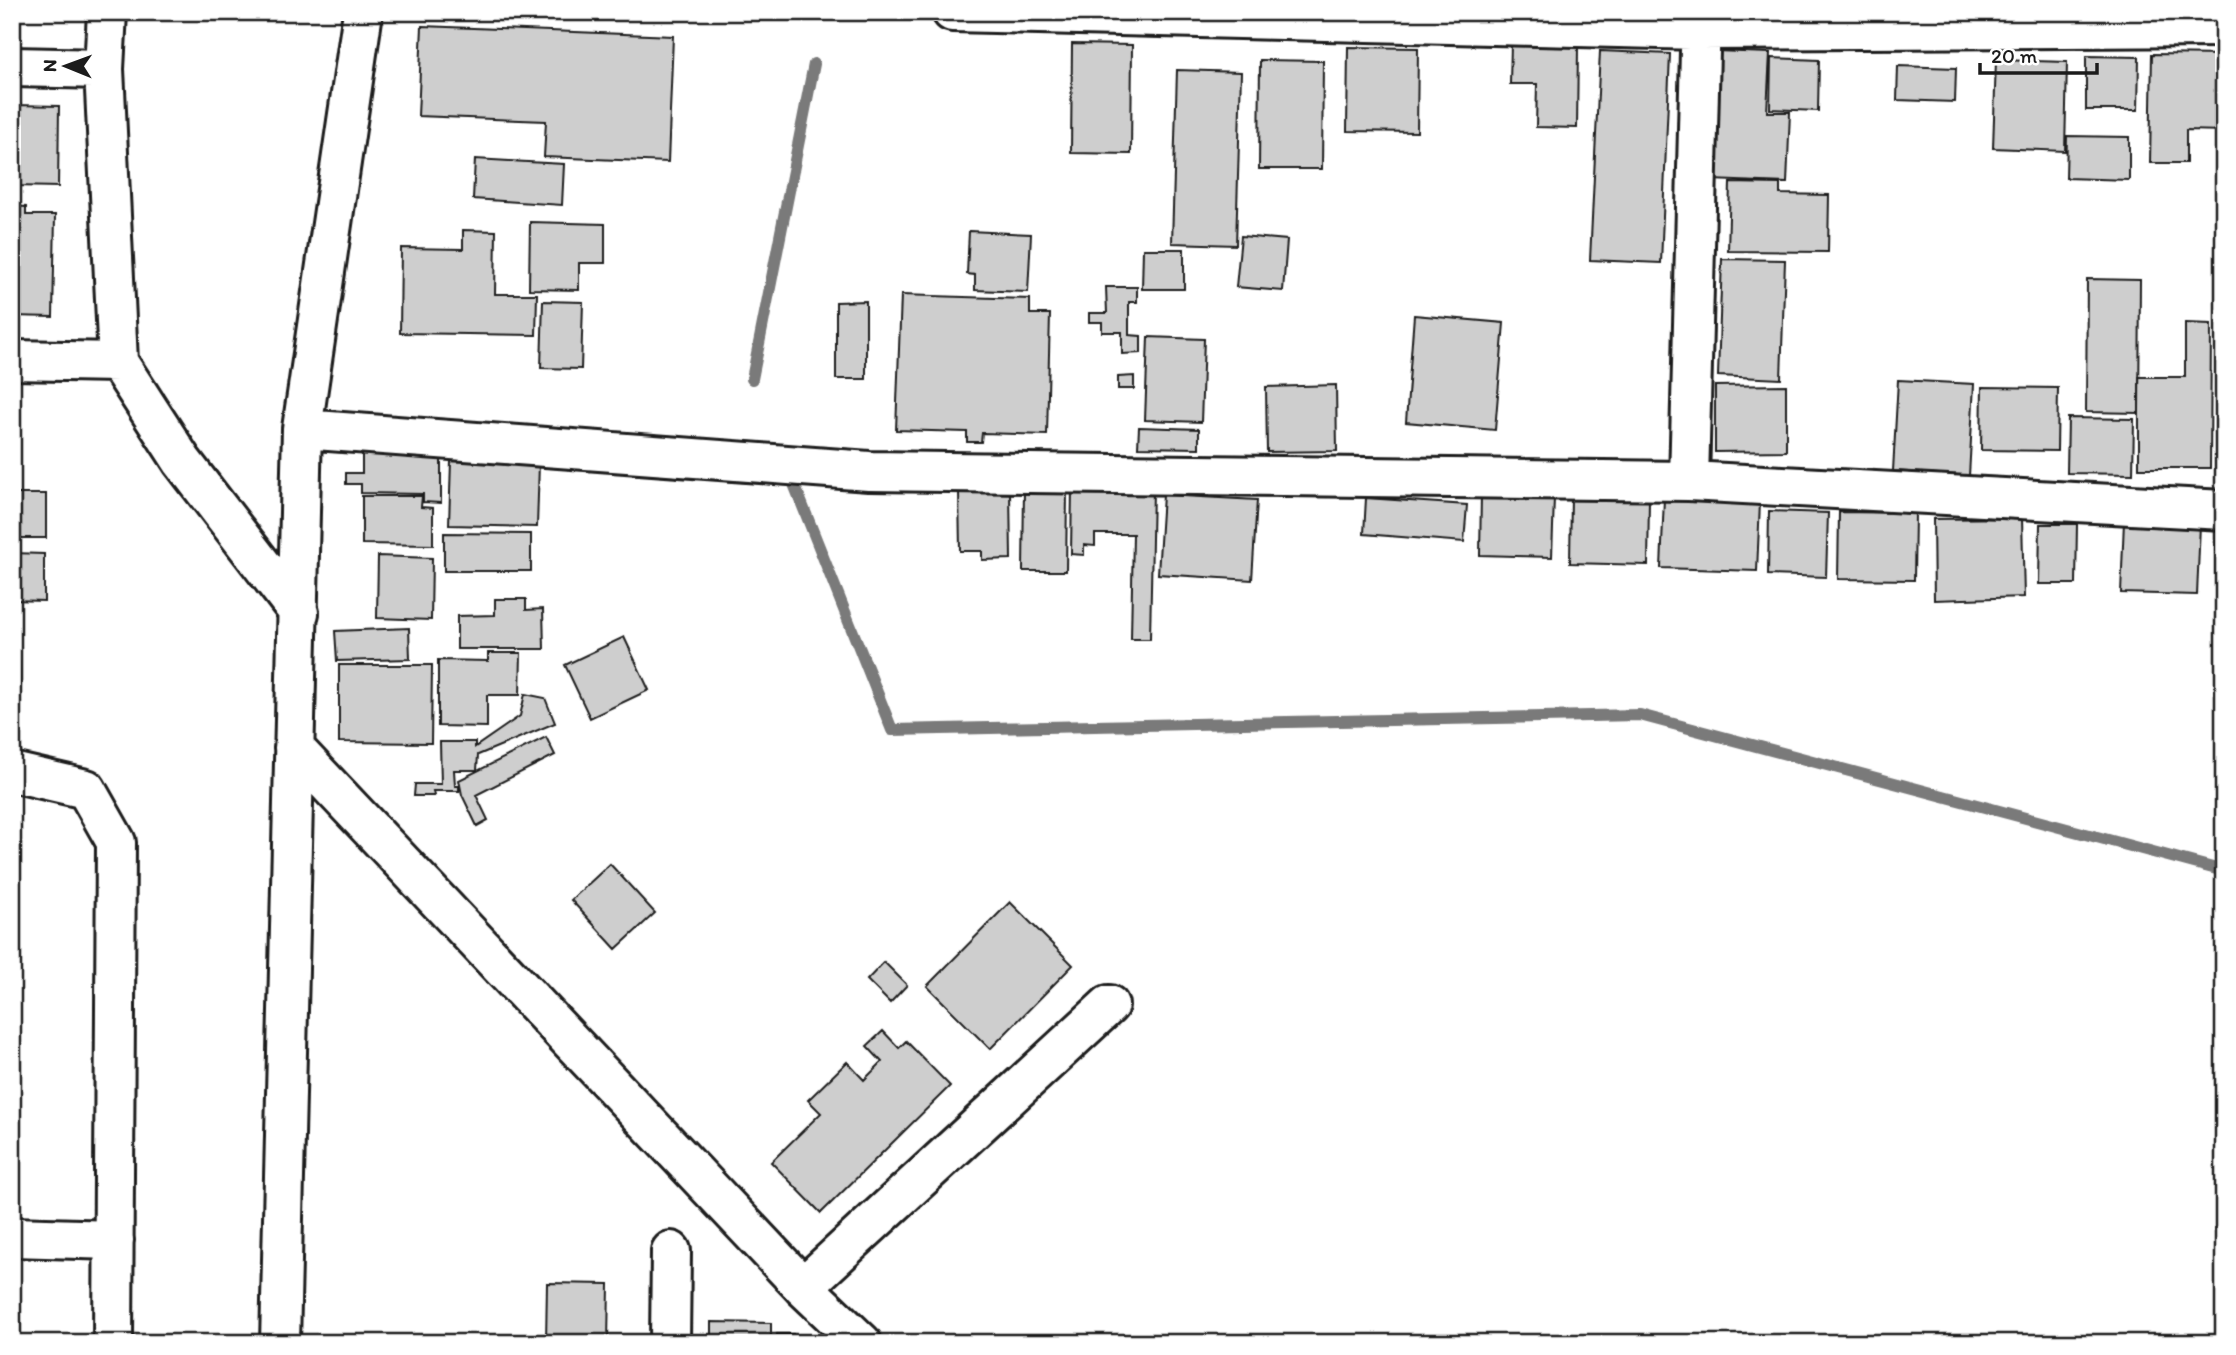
<svg xmlns="http://www.w3.org/2000/svg" width="2236" height="1355" viewBox="0 0 2236 1355" font-family="Itim,sans-serif">
	<rect width="100%" height="100%" fill="#fff"/>
	<filter id="ink" filterUnits="userSpaceOnUse"><feTurbulence type="fractalNoise" baseFrequency=".0143" numOctaves="2"/><feDisplacementMap in="SourceGraphic" scale="14" xChannelSelector="R" yChannelSelector="G"/><feConvolveMatrix kernelMatrix="1 2 1 2 8 2 1 2 1" color-interpolation-filters="sRGB"/></filter>
	<g filter="url(#ink)">
		<g fill="none" stroke-linecap="round" stroke-linejoin="round">
			<!-- stream -->
			<path stroke="#7a7a7a" stroke-width="12" d="M752,379L814,64
				M794,484L892,730L1640,715L2224,871"/>
		</g>
		<!-- building -->
		<path fill="#cecece" stroke="#1c1c1c" stroke-width="2" d="M422,26L673,36L668,162L544,157L546,121L418,116Z
			M1072,44L1132,45L1131,154L1071,153Z
			M1511,44L1578,46L1577,128L1536,127L1537,84H1510Z
			M1348,47L1418,48L1417,132L1347,131Z
			M1600,51L1670,54L1661,263L1590,260Z
			M1715,51L1770,53L1767,112H1790L1787,183L1711,180Z
			M2152,54L2224,55V131L2186,130V163H2150Z
			M2086,56L2139,57L2138,110H2086Z
			M1771,58L1819,60L1818,111L1770,109Z
			M1260,60L1323,61L1322,169H1259Z
			M1996,60L2067,62L2065,151L1993,148Z
			M1898,66L1956,68L1955,102L1897,100Z
			M1177,70L1241,72L1236,245L1172,243Z
			M16,105L59,106L58,187L14,186Z
			M2067,136L2129,137V180L2066,178Z
			M475,159L564,164L562,205L473,199Z
			M1730,183L1780,184V194L1829,195L1828,252L1728,251Z
			M12,206L26,207V215H55L53,317L12,316Z
			M530,222L605,224V263H579V290L529,289Z
			M463,230L496,231L495,294H537L536,335L400,333L401,248L463,249Z
			M969,231L1031,234L1028,292L975,290V275L967,274Z
			M1241,236L1287,240L1283,291L1236,287Z
			M1143,249H1184V289H1142Z
			M1722,259L1785,260L1781,379L1718,376Z
			M2087,279L2140,280L2139,413L2086,412Z
			M1106,287H1137V302H1129V335L1141,336V353L1122,354V332H1102V322H1089V313H1107Z
			M901,295L1030,299V314H1050L1047,435L982,433L981,442H967V432L896,430Z
			M543,301L583,302L581,369L541,368Z
			M866,301V379H836V302Z
			M1414,315L1504,323L1495,430L1406,422Z
			M2185,323L2211,324L2210,468H2139V377H2185Z
			M1148,337L1204,339L1201,422L1145,420Z
			M1134,376V389H1118V377Z
			M1898,380L1974,384L1969,476L1893,471Z
			M1336,385L1337,451L1267,452L1266,387Z
			M1786,385V451L1715,452V386Z
			M1982,387L2058,388L2057,451L1981,450Z
			M2068,418L2134,419L2133,474L2067,473Z
			M1139,427L1199,429V448L1138,447Z
			M362,454H441V503L423,502V494L361,493V484H346V473H362Z
			M451,461L539,463L537,527L449,525Z
			M1072,488L1153,489L1150,639H1131L1133,534H1095V546L1084,545V555L1071,554Z
			M1024,489L1067,490L1066,571H1023Z
			M959,491H1010L1011,559L982,560V551H960Z
			M12,494H46V538H12Z
			M1163,495L1257,500L1252,580L1158,574Z
			M1481,495L1554,497L1552,557L1480,555Z
			M362,496H422L421,507L433,508V545L362,544Z
			M1571,497L1649,499L1648,565L1570,563Z
			M1366,498L1467,505L1464,542L1364,534Z
			M1664,498L1760,502L1757,571L1661,568Z
			M1769,511L1828,513L1826,577L1768,575Z
			M1839,512L1915,513L1914,580L1838,579Z
			M2022,518L2024,597L1934,600L1933,519Z
			M2124,521L2200,524L2197,595L2121,593Z
			M2217,523H2224V575L2216,574Z
			M2040,524H2077L2076,584H2039Z
			M444,533L531,534V571H444Z
			M12,553L44,554V601L12,600Z
			M378,556L432,558L431,620L377,618Z
			M495,599H526V610L543,609L544,649H457V616L495,615Z
			M409,628L410,659L337,661L335,631Z
			M624,637L649,690L590,718L565,665Z
			M488,653H521L520,695H487V727L438,726V660L488,661Z
			M12,662H19L20,718H12Z
			M339,665H432L431,743L339,742Z
			M525,694L545,698L555,723L478,755L477,770H454L455,786H459V791H433L434,796H414L415,784H441L440,742H475V747L520,716Z
			M546,737L555,755L476,795L488,820L477,826L462,795L459,780Z
			M610,864L655,913L616,949L571,900Z
			M1010,902L1073,965L990,1049L927,986Z
			M884,962L907,985L890,1003L867,980Z
			M883,1031L899,1048L906,1041L950,1086L821,1213L771,1162L821,1113L808,1100L847,1062L864,1080L882,1062L867,1046Z
			M547,1283L609,1284L608,1343H546Z
			M711,1322L771,1323V1343H711Z
			M777,1334H793V1343H777Z"/>
		<g fill="none" stroke-linecap="round" stroke-linejoin="round">
			<defs>
				<path id="minor" d="M107,12L104,69L118,362L182,461L299,613
					M952,12L1700,30L2224,27
					M12,67L104,69
					M12,360L118,362
					M302,429L869,471L1689,481L2224,510
					M1689,481L1701,12
					M294,748L803,1287L862,1343
					M12,772L86,789L116,842L113,1343
					M12,1237L114,1240
					M803,1287L1109,1005
					M280,1343L302,429L363,12
					M670,1343L671,1251"/>
			</defs>
			<!-- minor casing -->
			<use href="#minor" stroke="#1c1c1c" stroke-width="44"/>
			<!-- minor -->
			<use href="#minor" stroke="#fff" stroke-width="38"/>
		</g>
	</g>
	<!-- margin -->
	<rect width="2236" height="1355" fill="none" stroke="#fff" stroke-width="42"/>
	<rect x="21" y="21" width="2194" height="1313" fill="none" stroke="#1c1c1c" stroke-width="2.5" filter="url(#ink)"/>
	<!-- north arrow -->
	<g transform="translate(66 66) rotate(271)" stroke="#ffffff" stroke-width="5" paint-order="stroke">
	<path d="M0-5L12 26L0 18L-12 26Z" fill="#1c1c1c"/>
	<text y="-10" font-size="19" font-weight="bold" text-anchor="middle" fill="#1c1c1c">N</text>
	</g>
	<!-- scale -->
	<path d="M1980 63v10h117v-10" fill="none" stroke="#1c1c1c" stroke-width="3.5"/>
	<text x="1991" y="63" font-size="21" fill="#1c1c1c" stroke="#ffffff" stroke-width="5" paint-order="stroke">20 m</text>
</svg>
